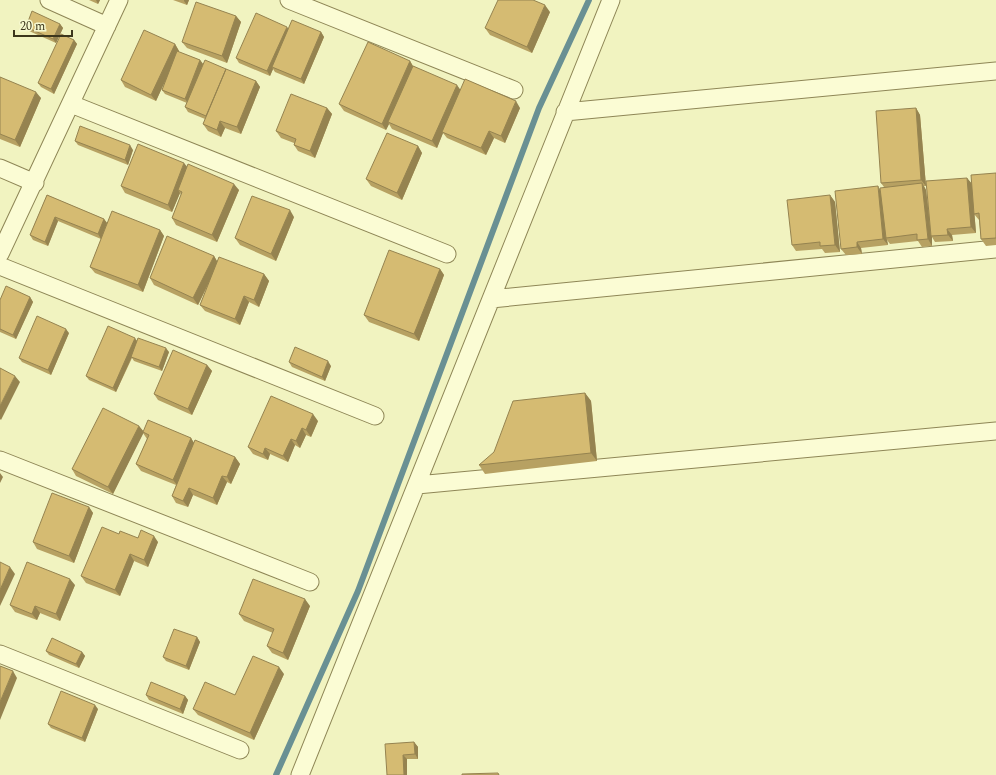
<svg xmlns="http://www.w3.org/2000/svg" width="996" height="775" viewBox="0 0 996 775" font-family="Spectral,serif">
	<rect width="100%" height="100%" fill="#f1f3c0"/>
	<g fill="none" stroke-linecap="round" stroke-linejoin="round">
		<!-- stream -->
		<path stroke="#699093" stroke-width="6" d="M276,775L358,591L539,108L589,0"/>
		<defs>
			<path id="minor" d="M49,0L107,26
				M289,0L514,90
				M71,104L447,254
				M565,112L996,71
				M0,168L35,183
				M0,254L119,0
				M0,266L375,416
				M491,299L996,249
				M0,460L310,582
				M417,485L996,431
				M0,654L240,750
				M300,775L611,0"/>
		</defs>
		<!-- minor casing -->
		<use href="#minor" stroke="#8e8656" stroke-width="19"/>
		<!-- minor -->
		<use href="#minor" stroke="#fbfcd4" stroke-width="17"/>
	</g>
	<!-- wall -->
	<path fill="#b7a162" d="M89,0H100L98,4Z
		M173,0H189L187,5Z
		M550,12L532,53L490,35L485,28Z
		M236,16L241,22L227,63L187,48L182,42Z
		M60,24L63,28L56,43L29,31L26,27Z
		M288,29L321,32L324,37L304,84L275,72L273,69L270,76L239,63L236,58Z
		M74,40L77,44L54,94L41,87L38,83Z
		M175,44L179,51V52L200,60L203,64L256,81L260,87L241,134L225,128L221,137L208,131L203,124L205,119L188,112L185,107L187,103L165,94L162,90L165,81L156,101L125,87L121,80Z
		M410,61L413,66L460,90L520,108L505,143L494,138L486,155L447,138L443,133L437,148L392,129L389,124L386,130L344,111L339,104Z
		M0,77L41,98L20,147L0,139Z
		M327,108L332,114L315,158L298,151L294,145V143L281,138L276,131Z
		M916,108L920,115L926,186H924L926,190L929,212L967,178L972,184L996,173V245L986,246L981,239L979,220L974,214L972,186L976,233L952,235L953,241L935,242L932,237V246L922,247L918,241L890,244L887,240L888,245L861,248L862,254L846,255L841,249L884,187L881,183Z
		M75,141L133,150L128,165L78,145Z
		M418,146L422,153L402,200L371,186L366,179Z
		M187,167L239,190L217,242L176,225L172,218L181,195L180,193L172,212L125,193L121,186Z
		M47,195L104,219L107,223L160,230L164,236L143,292L95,273L90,267L101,239L58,221L48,246L33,240L30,235Z
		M830,195L835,202L840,252L825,253L822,249L796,251L792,245Z
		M294,217L276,261L240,245L235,238Z
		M214,256L217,261L264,274L269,281L259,307L249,302L240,325L205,311L200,305L210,281L198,305L154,285L150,278Z
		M440,269L444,275L419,341L369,322L364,315Z
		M30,297L33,302L16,339L0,332V300Z
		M69,333L51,375L22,362L19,358Z
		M137,340L169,352L162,371L134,361L132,358L116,392L89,380L86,376Z
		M289,362L331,366L325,381L292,367Z
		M207,365L212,371L192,415L158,400L154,394Z
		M585,393L591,401L597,461L485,474L479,465Z
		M318,421L311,437L306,435L300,448L295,445L288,462L270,454L268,460L253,454L248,447Z
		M139,426L143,431L191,438L194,443L235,457L240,464L231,484L227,482L217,505L193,495L188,507L176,503L172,496L176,485L141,471L136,464L147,439L143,433L113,494L76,476L72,469Z
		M89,507L93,513L74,563L37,549L33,542Z
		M119,534L158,542L148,567L134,561L120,596L86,583L81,576Z
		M75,585L60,621L40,613L37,620L15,612L10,605Z
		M310,606L288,660L272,653L267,646L273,633L244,621L239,614Z
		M197,637L200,642L189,670L166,661L163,657Z
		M46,651L82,652L85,656L79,668L49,655Z
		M284,674L254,740L198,715L193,709L235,695Z
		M146,695L185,696L188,700L183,714L149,700Z
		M98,709L85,742L51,728L48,724Z
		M414,742L418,747V759H407V775H387Z"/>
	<!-- shaded-wall -->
	<path fill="#958350" d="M96,0H100L98,4Z
		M184,0H189L187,5L184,1Z
		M545,5L550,12L532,53L527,47Z
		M236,16L241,22L227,63L222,56Z
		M60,24L63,28L56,43L53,39Z
		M287,27L290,31L272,67L273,69L270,76L267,71Z
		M321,32L324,37L304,84L301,79Z
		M74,40L77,44L54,94L51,89Z
		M175,44L179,51L156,101L151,95Z
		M200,60L203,64L188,103L185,99Z
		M410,61L414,68L388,122L389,124L386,130L382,124Z
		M256,81L260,87L241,134L237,127Z
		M457,85L462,92L442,132L443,133L437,148L432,141Z
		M36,92L41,98L20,147L15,140Z
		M516,101L520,108L505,143L501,136Z
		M327,108L332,114L315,158L310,151Z
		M916,108L920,115L926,186L921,180Z
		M220,121L225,128L221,137L217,130Z
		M489,131L494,138L486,155L481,148Z
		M130,145L133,150L128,165L125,160Z
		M418,146L422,153L402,200L397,193Z
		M184,163L189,169L178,190L180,193L172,212L168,205Z
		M967,178L972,184L976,233L971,227Z
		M922,183L926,190L931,236L932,237V246L928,239Z
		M234,184L239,190L217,242L212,235Z
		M878,186L882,193L886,238L887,240L888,245L883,239Z
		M830,195L835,202L840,252L835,245Z
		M290,210L294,217L276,261L271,254Z
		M55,217L58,221L48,246L45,242Z
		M104,219L107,223L101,239L98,234Z
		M947,229L952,235L953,241L948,235Z
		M160,230L164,236L143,292L138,285Z
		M857,242L861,248L862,254L857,247Z
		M214,256L218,263L198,305L193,298Z
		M440,269L444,275L419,341L414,334Z
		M264,274L269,281L259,307L254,300Z
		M244,296L249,302L240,325L235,319Z
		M30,297L33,302L16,339L13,335Z
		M66,329L69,333L51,375L48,370Z
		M135,338L138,343L116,392L113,388Z
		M166,348L169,352L162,371L159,367Z
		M328,361L331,366L325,381L322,377Z
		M207,365L212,371L192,415L188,409Z
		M15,376L20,382L1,420L0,419V406Z
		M585,393L591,401L597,461L591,453Z
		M313,414L318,421L311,437L306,430Z
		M139,426L144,432L113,494L108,487Z
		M302,428L306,435L300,448L296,441Z
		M191,438L195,445L178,486L173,480Z
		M291,439L295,445L288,462L283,456Z
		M265,448L270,454L268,460L263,454Z
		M235,457L240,464L231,484L227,477Z
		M0,473L3,477L0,483Z
		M222,476L227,482L217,505L213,498Z
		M189,488L193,495L188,507L183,501Z
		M89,507L93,513L74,563L69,556Z
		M154,536L158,542L148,567L144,560Z
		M130,554L134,561L120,596L115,590Z
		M10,567L15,574L0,606V590Z
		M70,579L75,585L60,621L56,614Z
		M305,599L310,606L288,660L283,653Z
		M35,606L40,613L37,620L32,614Z
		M197,637L200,642L189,670L186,666Z
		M82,652L85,656L79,668L76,664Z
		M279,667L284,674L254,740L250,733Z
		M13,671L17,678L0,720V702Z
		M185,696L188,700L183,714L180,709Z
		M95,705L98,709L85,742L82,738Z
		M414,742L418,747V759L415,754Z
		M403,755L407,759V775H404Z"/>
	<!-- building -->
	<path fill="#d5bb72" stroke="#958350" d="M498,0H533L545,5L527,47L485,28Z
		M196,2L236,16L222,56L182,42Z
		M32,11L60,24L53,39L26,27Z
		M256,13L287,27L267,71L236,58Z
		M292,20L321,32L301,79L272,67Z
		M144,30L175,44L151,95L121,80Z
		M61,34L74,40L51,89L38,83Z
		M368,42L410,61L382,124L339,104Z
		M177,51L200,60L185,99L162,90Z
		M205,60L226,69L206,116L185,107Z
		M413,66L457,85L432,141L388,122Z
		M226,69L256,81L237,127L220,121L217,130L203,124Z
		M0,77L36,92L15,140L0,134Z
		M465,79L516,101L501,136L489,131L481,148L442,132Z
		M291,94L327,108L310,151L294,145L296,139L276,131Z
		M916,108L921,180L881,183L876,111Z
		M80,126L130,145L125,160L75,141Z
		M387,133L418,146L397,193L366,179Z
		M138,144L184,163L168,205L121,186Z
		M188,164L234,184L212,235L172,218L182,192L178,190Z
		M996,173V238L981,239L979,213L974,214L971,175Z
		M967,178L971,227L947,229L948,235L931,236L926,181Z
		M922,183L928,239L917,240V234L886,238L880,188Z
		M878,186L883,239L857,242V247L841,249L835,191Z
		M47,195L104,219L98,234L55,217L45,242L30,235Z
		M830,195L835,245L820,246V242L792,245L787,200Z
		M252,196L290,210L271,254L235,238Z
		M112,211L160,230L138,285L90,267Z
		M167,236L214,256L193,298L150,278Z
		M389,250L440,269L414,334L364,315Z
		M219,257L264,274L254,300L244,296L235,319L200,305Z
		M6,286L30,297L13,335L0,329V300Z
		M37,316L66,329L48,370L19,358Z
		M108,326L135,338L113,388L86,376Z
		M138,338L166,348L159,367L131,357Z
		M295,347L328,361L322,377L289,362Z
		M173,350L207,365L188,409L154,394Z
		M0,368L15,376L0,406Z
		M585,393L591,453L479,465L494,452L513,401Z
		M271,396L313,414L306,430L302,428L296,441L291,439L283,456L265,448L263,454L248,447Z
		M103,408L139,426L108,487L72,469Z
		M148,420L191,438L173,480L136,464L149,435L143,432Z
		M195,440L235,457L227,477L222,476L213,498L189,488L183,501L172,496Z
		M52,493L89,507L69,556L33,542Z
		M102,527L119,534L120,531L138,538L141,530L154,536L144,560L130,554L115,590L81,576Z
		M0,562L10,567L0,590Z
		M27,562L70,579L56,614L35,606L32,614L10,605Z
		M253,579L305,599L283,653L267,646L274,629L239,614Z
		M174,629L197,637L186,666L163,657Z
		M52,638L82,652L76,664L46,651Z
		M253,656L279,667L250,733L193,709L205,682L235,695Z
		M0,666L13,671L0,702Z
		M151,682L185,696L180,709L146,695Z
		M61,691L95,705L82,738L48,724Z
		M414,742L415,754L403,755L404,775H387L385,744Z
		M498,773L499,775H462V774Z"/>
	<!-- scale -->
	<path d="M14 30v6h58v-6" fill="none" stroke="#3c361c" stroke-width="2"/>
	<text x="20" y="30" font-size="12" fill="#3c361c" stroke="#f7f9d0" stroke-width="3" paint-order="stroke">20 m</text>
</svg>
